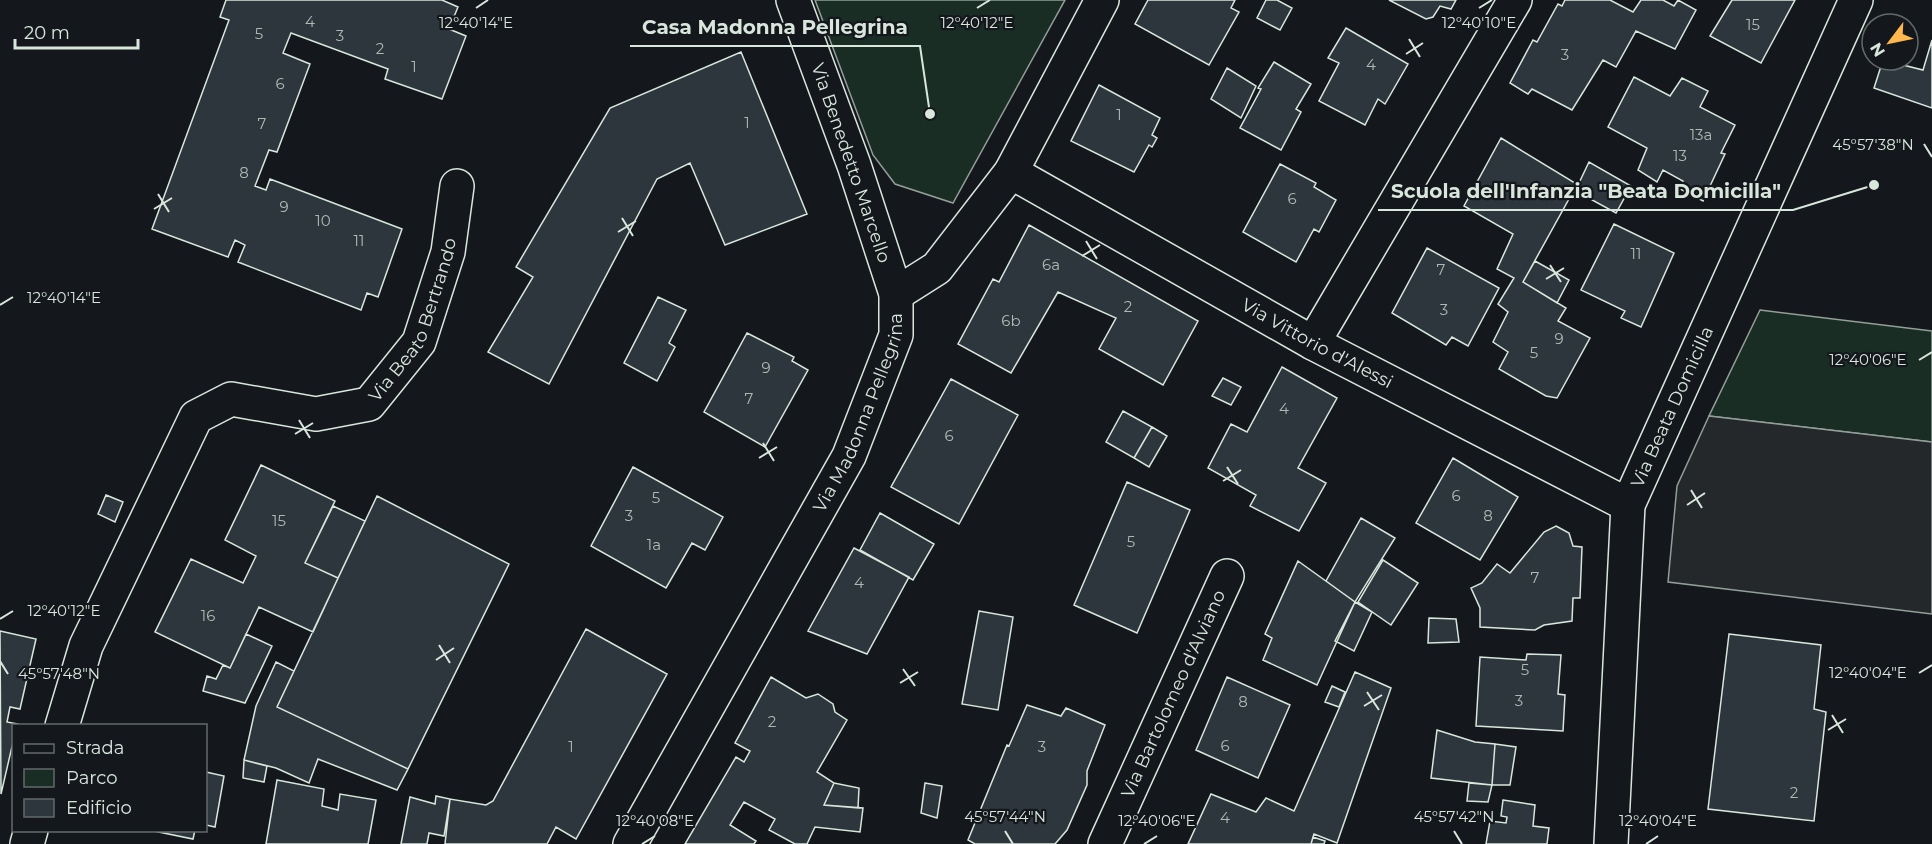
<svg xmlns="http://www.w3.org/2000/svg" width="1932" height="844" viewBox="0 0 1932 844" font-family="Montserrat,sans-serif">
	<rect width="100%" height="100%" fill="#14181c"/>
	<!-- green -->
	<path fill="#1a2d24" stroke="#939e99" stroke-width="1.5" d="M815,0H1065L953,203L895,184L873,155Z
		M1760,310L1932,331V442L1709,416Z"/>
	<!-- parking -->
	<path fill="#24282b" stroke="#939e99" stroke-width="1.5" d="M1709,416L1932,442V614L1668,582L1677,486Z"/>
	<!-- building -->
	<path fill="#2c363c" stroke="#d8e6dc" stroke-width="1.5" d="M226,0H442L458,7L449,29L466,36L442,99L385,79L388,69L291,33L283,53L310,64L277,152L269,150L255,186L266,190L270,179L402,229L378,297L367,293L361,310L238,262L245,245L235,240L228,257L152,229L229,20L220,17Z
		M1148,0H1235L1231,8L1239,12L1209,65L1135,24Z
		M1266,0H1277L1292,8L1280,30L1257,18Z
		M1389,0H1456L1451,9L1440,6L1433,17L1426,19Z
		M1565,0H1610L1633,12L1641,0H1663L1674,6L1678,0L1696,10L1675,49L1636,31L1616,67L1603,60L1572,110L1532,89L1528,94L1510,83L1533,40L1537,42L1558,4L1562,6Z
		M1732,0H1795L1761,63L1710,36Z
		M1346,28L1408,64L1385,104L1378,99L1365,125L1319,101L1339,63L1328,58Z
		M1932,40V108L1874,88L1883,60L1923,70Z
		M741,52L807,214L725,245L690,163L657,179L549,384L488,352L533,277L516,267L610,108Z
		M1274,62L1311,84L1296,109L1301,112L1281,150L1240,128L1261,89L1258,88Z
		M1227,68L1256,86L1241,118L1211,99Z
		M1634,77L1670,96L1682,78L1708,91L1700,107L1735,125L1721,153L1725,154L1703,201L1680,189L1683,181L1663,170L1657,182L1638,170L1647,148L1608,127Z
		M1099,85L1160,118L1152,135L1157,138L1152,147L1149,145L1134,172L1071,141Z
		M1501,138L1578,185L1589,162L1631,186L1616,213L1574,190L1523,282L1566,308L1558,321L1590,338L1557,398L1546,396L1499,369L1508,352L1493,342L1508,312L1498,304L1514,278L1497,269L1513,234L1464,206Z
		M1280,164L1316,183L1314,187L1336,200L1319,232L1314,229L1296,262L1243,232Z
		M1614,224L1674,253L1641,327L1621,318L1625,311L1581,290Z
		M1029,225L1198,321L1163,385L1099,349L1116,318L1058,292L1011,373L958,344L993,279L999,282Z
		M1427,248L1499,288L1468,346L1452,337L1446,345L1392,313Z
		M1535,261L1569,280L1557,303L1523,282Z
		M658,297L686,310L669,343L675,347L657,381L624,363Z
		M747,333L794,357L792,361L808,370L765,447L704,412Z
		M1282,367L1337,398L1298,468L1326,483L1299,531L1250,506L1256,495L1208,468L1231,424L1247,432Z
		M1223,378L1241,387L1231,405L1212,396Z
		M951,379L1018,415L959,524L891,487Z
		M1123,411L1152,427L1134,458L1106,442Z
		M1152,427L1167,436L1149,467L1134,458Z
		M1453,458L1518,497L1480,560L1416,523Z
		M261,465L335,501L305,563L338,578L313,632L259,607L230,668L155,632L191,559L243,583L256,556L225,540Z
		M633,467L723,517L705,550L692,543L666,588L591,546Z
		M1127,482L1190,510L1137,633L1074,605Z
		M106,495L123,502L115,522L98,514Z
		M377,496L509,564L408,769L277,707Z
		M333,506L365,521L338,578L305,563Z
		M880,513L934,544L913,580L860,550Z
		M1361,518L1395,538L1355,602L1326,581Z
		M1556,526L1569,533L1573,546L1582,547L1580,598H1573L1572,621L1544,625L1535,630L1480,627V608L1471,588L1482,583L1497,564L1510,573L1544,532Z
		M854,548L909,577L867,654L808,631Z
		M1383,560L1418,583L1391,625L1358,602Z
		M1298,561L1355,602L1317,685L1263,660L1272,638L1265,634Z
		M1355,602L1372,612L1354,651L1335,641Z
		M979,611L1013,617L998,710L962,704Z
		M1429,618L1456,619L1459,642L1428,643Z
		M586,629L667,674L576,839L556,827L547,844H445L450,799L486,805L493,801Z
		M0,631L36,639L20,709L10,707L7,722L17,724L14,726V738L1,794Z
		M246,634L272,646L245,703L203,691L207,676L216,679L223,665L230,668Z
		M1729,634L1821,645L1814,709L1826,712L1814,821L1708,809Z
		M1527,654L1561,655L1558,694L1565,695L1563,731L1476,726L1480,657L1526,660Z
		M276,662L294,671L277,707L408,769L397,790L318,759L309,783L276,768L244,760L256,706Z
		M1355,672L1391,688L1337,843L1314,834L1311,844H1188L1211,794L1256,812L1266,798L1294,811Z
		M771,677L806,698L818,694L833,704L835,712L847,720L817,772L834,783L824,805L863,808L860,832L815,827L807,844H795L769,830L775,819L744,802L730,825L756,841L754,844H685L736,757L744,762L750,751L735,743Z
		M1227,677L1290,705L1258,778L1196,750Z
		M1332,686L1345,692L1339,707L1325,702Z
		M1027,705L1061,716L1066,708L1105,725L1087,771V785L1067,830L1055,844H975L968,840L1007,745L1009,746Z
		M1437,730L1475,742L1495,744L1492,785L1431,778Z
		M1495,744L1516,747L1510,785H1492Z
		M244,760L267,766L264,782L243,778Z
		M206,772L224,776L215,827L206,825Z
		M277,780L324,789L322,806L338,810L340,794L376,800L368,844H266Z
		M834,783L859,788L858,808L824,805Z
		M925,783L942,786L937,818L921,813Z
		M1469,783L1492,785L1488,802L1467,801Z
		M436,796L450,799L444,836L429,833L427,844H401L410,797L435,804Z
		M1503,800L1535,805L1533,826L1549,828L1547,844H1486L1490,821L1506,823L1507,817L1501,816Z
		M149,830H195L193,839Z
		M1313,837L1325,841L1324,844H1311Z"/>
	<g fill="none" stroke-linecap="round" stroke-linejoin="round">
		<defs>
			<g id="minor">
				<path id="s1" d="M1011,172L1313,343L1628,505"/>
				<path d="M896,294L937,268L1011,172L1102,0"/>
				<path d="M1313,343L1515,0"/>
				<path id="s2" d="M62,726L86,646L196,417L231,399L316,414L369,404L419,342L448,252L457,186"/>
				<path d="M27,844L31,830"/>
				<path id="s3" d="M630,844L849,456L896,335V294L854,165L793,0"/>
				<path id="s4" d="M1105,844L1227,576"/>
				<path id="s5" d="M1611,844L1628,505L1856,0"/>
			</g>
		</defs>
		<!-- minor casing -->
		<use href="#minor" stroke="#d8e6dc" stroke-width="36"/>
		<!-- minor -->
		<use href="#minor" stroke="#14181c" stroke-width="33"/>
	</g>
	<!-- ticks -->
	<path fill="none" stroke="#d8e6dc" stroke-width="2" d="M476,8L488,0M977,8L990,0M1479,8L1492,0M1409,39L1420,57M1406,54L1423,43M1924,144L1932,157M158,194L169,212M154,209L172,198M622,218L633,236M618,232L636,221M1086,241L1097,259M1082,256L1100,245M1550,265L1561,282M1546,279L1564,268M0,305L13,297M1919,360L1932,352M299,420L310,438M295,434L313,423M763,443L774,461M759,458L777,447M1227,467L1238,484M1223,481L1241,470M1691,490L1702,508M1687,505L1705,493M0,619L13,611M439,645L450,663M436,660L454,648M0,661L8,674M903,669L915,686M1919,673L1932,665M900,683L918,672M1367,692L1379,710M1364,706L1382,695M1832,715L1843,733M1828,730L1846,719M1005,831L1013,844M1454,831L1462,844M642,844L655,836M1144,844L1157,836M1646,844L1658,836"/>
	<g text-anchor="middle" stroke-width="4.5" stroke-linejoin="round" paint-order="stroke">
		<!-- number labels -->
		<g font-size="15" fill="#adbab4">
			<text x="310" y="27">4</text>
			<text x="1753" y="30">15</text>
			<text x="259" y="39">5</text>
			<text x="340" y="41">3</text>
			<text x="380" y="54">2</text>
			<text x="1565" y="60">3</text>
			<text x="1371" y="70">4</text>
			<text x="414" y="72">1</text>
			<text x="280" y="89">6</text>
			<text x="1119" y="120">1</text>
			<text x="747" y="128">1</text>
			<text x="262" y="129">7</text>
			<text x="1701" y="140">13a</text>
			<text x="1680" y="161">13</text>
			<text x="244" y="178">8</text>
			<text x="1292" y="204">6</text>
			<text x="284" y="212">9</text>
			<text x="323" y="226">10</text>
			<text x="359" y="246">11</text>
			<text x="1636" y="259">11</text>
			<text x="1051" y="270">6a</text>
			<text x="1441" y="275">7</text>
			<text x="1128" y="312">2</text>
			<text x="1444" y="315">3</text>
			<text x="1011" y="326">6b</text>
			<text x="1559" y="344">9</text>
			<text x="1534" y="358">5</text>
			<text x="766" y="373">9</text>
			<text x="749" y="404">7</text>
			<text x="1284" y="414">4</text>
			<text x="949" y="441">6</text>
			<text x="1456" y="501">6</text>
			<text x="656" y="503">5</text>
			<text x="629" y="521">3</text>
			<text x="1488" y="521">8</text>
			<text x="279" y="526">15</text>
			<text x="1131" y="547">5</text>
			<text x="654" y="550">1a</text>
			<text x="1535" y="583">7</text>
			<text x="859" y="588">4</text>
			<text x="208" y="621">16</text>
			<text x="1525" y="675">5</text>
			<text x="1519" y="706">3</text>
			<text x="1243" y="707">8</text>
			<text x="772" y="727">2</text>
			<text x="1225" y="751">6</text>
			<text x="571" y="752">1</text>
			<text x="1042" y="752">3</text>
			<text x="1794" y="798">2</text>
			<text x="1225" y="823">4</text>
		</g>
		<!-- street labels -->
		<g font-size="18" fill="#d8e6dc" stroke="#14181c">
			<text transform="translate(851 163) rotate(71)" y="6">Via Benedetto Marcello</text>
			<text dy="6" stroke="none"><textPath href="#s2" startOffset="614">Via Beato Bertrando</textPath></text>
			<text dy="6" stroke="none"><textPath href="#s1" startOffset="351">Via Vittorio d'Alessi</textPath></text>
			<text dy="6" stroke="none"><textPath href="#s5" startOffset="447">Via Beata Domicilla</textPath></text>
			<text dy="6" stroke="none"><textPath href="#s3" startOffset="490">Via Madonna Pellegrina</textPath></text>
			<text dy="6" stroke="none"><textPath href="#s4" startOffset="165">Via Bartolomeo d'Alviano</textPath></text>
		</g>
	</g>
	<g font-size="15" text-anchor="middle" fill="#d8e6dc" stroke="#14181c" stroke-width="4.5" stroke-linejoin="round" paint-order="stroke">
		<text x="476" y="28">12°40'14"E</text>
		<text x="977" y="28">12°40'12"E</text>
		<text x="1479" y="28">12°40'10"E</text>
		<text x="1873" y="150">45°57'38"N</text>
		<text x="64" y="303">12°40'14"E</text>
		<text x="1868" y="365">12°40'06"E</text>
		<text x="64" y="616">12°40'12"E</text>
		<text x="1868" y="678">12°40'04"E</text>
		<text x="59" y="679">45°57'48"N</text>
		<text x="1005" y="822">45°57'44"N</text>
		<text x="1454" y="822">45°57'42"N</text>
		<text x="655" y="826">12°40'08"E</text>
		<text x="1157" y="826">12°40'06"E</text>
		<text x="1658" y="826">12°40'04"E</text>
	</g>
	<!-- callouts -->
	<path fill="none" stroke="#d8e6dc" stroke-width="2" d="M930 114L920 46H630M1874 185L1793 210H1378"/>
	<g fill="#d8e6dc" stroke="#14181c" stroke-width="2">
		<circle cx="930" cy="114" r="6"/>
		<circle cx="1874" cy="185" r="6"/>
	</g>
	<g font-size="20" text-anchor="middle" font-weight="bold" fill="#d8e6dc" stroke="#14181c" stroke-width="4.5" stroke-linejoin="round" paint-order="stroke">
		<text x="775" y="34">Casa Madonna Pellegrina</text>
		<text x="1586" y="198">Scuola dell'Infanzia "Beata Domicilla"</text>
	</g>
	<!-- legend -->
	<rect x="12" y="724" width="195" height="108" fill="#14181c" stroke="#626a69" stroke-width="1.5"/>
	<rect x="24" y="744" width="30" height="9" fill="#14181c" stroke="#626a69" stroke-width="1.5"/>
	<text x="66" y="754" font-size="18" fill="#d8e6dc">Strada</text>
	<rect x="24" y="769" width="30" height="18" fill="#1a2d24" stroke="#626a69" stroke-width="1.5"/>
	<text x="66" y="784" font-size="18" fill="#d8e6dc">Parco</text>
	<rect x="24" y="799" width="30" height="18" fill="#2c363c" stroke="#626a69" stroke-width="1.5"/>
	<text x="66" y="814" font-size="18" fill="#d8e6dc">Edificio</text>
	<!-- north arrow -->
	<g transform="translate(1890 42) rotate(238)"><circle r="28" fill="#14181c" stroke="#626a69" stroke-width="1.5"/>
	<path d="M0-4.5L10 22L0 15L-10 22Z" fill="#ffb74d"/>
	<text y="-9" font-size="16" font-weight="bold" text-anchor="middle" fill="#d8e6dc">N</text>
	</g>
	<!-- scale -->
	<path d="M15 39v9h123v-9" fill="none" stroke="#d8e6dc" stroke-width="3"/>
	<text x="24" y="39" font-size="18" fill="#d8e6dc" stroke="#14181c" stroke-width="4.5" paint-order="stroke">20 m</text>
</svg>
